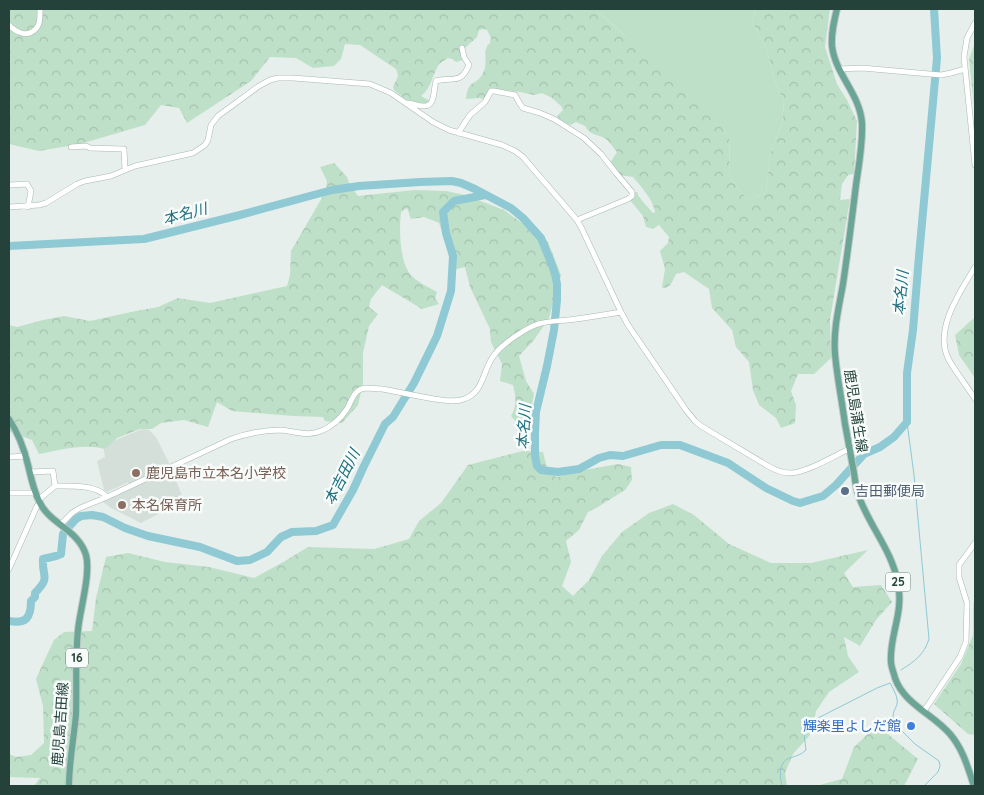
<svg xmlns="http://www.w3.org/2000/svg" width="984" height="795" viewBox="0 0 984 795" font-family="Quicksand,'Noto Sans JP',sans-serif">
	<defs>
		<pattern id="forest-crowns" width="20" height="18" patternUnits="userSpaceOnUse" patternTransform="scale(1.25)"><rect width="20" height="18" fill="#bfe0c8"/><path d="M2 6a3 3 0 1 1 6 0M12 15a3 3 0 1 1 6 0" fill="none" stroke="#a4c1ad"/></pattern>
	</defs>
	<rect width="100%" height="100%" fill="#e6efeb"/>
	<!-- built -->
	<path fill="#d4dfda" d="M144,429L149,430L156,437L169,463L185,503L169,510L162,512L141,523L111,508L102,501L131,488L128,482L107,492L104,490L97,461L105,457L103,445L140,430Z"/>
	<!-- grass -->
	<path fill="#bfe0c8" d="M595,9H755L753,23L767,51L775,82L784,101L782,123L770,155L766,193L748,200L730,178L729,136C687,91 641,49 595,9Z"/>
	<!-- forest -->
	<path fill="url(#forest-crowns)" d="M9,9H595L629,39L675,72L702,106L729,136L730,178L748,200L766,193L770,155L782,123L784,101L775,82L767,51L753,23L755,9H830L825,47L837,84L847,100L857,121L854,174L848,175L842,184L840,200L850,199L830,320L831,358L814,374H798L791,391L796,405L795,423L781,428L776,418L759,405L753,390L749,362L736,347L732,330L712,308L709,289L684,272L676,274C673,280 671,288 663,288L662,287L665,269L660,251L668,243L669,237L659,225L653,229L646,227L643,216L629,199L634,192H637L639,197L652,212L654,213L655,212C653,199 641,187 633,177L619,175L610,163L617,152C614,149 610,142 606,139C599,134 590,136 585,126L576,122L571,125L564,123L557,116L563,110L561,106L552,98L542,93L534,95L520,92L494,90L484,99L479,98L466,99C468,78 476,87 483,73C489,64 481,49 490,43L491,38L487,30L484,29L479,30L477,37L465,48L463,60L456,62L452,59L448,58C444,61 440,62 438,66C432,76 431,89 421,96L430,101L429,103C414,108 405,99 394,90L393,87L398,76L396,69L360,45L345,44L341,59L334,66L313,68L296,58L270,57L251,81L187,123L179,108L161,105L145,125L80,144L39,151L9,144Z
		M975,43V117L969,59Z
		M334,163L347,177L350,185L358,196L415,190L446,191L465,195L504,210L548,242L561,275L549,318L534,340L519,356L526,381L534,394L528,425L521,427L511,416C517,406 516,397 513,385L500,381L502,364L491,342L490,329L470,287L465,267L449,271L450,255L439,223L424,217L411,219L407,208L401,212C399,229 399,265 413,277C419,283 430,288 437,292L435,298L439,304L422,309L382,285L371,299L369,307L378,314L369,326L363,353V383L358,405L342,423L325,421L323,417L293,416L232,411L217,402L208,427L184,420L161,423L152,429H140L117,438L105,449C84,443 60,450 39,454L32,440L10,432H9V325L17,327L43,320L64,316L90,321L131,312L158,307L178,298L210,303L287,286L290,275L291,251L326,191L327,181L320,167Z
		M975,317V378L959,355L955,335Z
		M523,451L543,452L548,473L557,477L574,472L618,464L631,467L632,480L625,490L598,507L588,512L579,530L566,541L571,562L562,586L573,596L589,580L602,556L622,532L649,513L673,504L694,515L729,544L771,563H811L868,550L844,573L853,587L881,585L892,602L876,620L860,646L844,637L848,656L859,672L829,692L816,711L810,735L793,754L785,773L787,786H34L40,778L9,777V754L16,757L31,755L44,743L43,706L36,679L45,659L54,640L64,632L92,631L96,598L106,557L128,553L165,562L209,567L254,578L285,561L308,547L374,549L409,539L419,521L441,503L468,465Z
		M975,587V735L968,734L934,704L961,664L973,635V609Z
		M877,725L918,759L904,786H816L842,779L854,747Z"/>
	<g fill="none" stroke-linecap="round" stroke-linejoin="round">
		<!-- stream -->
		<path stroke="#8ec9d4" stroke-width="1" d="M901,670C915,661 924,655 929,639L914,475L907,422
			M782,786C780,778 778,765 787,759C794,756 800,756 806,750L804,734L816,723L818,718L877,688L890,683C892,687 896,693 897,699C899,708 890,710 894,723L915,744L939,761L940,766L938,772L924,786"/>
		<!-- river -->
		<path stroke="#8ec9d4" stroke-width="8" d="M9,246L144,239L240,215L332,190L359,186L420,182L452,181L461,183L475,189L511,208L523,218L541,238L552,265L555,274L557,284V300L554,330L547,366L536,412L535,433V456L537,466L541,470L558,472L579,469L599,458L610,455L623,456L661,445H680L728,463L766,488L793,501L800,503L823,496L836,485L864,454L880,447L894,437L907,422V373L913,330L919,256L937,58L934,9
			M9,621C26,624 31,618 31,601L35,597V593C51,576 42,579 43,559L56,556L61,554L63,534L65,531L76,519L81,516L92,515L103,517L125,528L148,536L200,547L237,561L250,560L267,552L281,537L292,532L316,531L333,525L353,490L364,466L385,424L393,417L414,383L437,336L451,291L453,256L446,233L443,212L454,201L485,195"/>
		<defs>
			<path id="minor" d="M975,23L967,38L964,57L975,165
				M9,25C12,28 15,31 19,32C22,34 26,34 30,33C41,28 40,19 40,9
				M839,69L862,68L941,75L951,73L965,69
				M407,103C414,103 417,106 423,106C436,107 433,90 436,81C452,76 460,86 469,65L464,57L462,48
				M458,133L470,115L485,102L491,91H494L515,95L520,104L523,108L540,113L554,119L584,138L601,154L616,173L632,192V196L628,199L577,220
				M71,147L86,146L90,148L124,149L125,170
				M9,185L27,184L31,191L28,207
				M9,207L39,205L46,203L77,184L85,181L111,176L135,166L193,153L205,145L208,140L211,125L218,116L259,86L270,80L278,78H293L370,84L391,93L433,122L449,130L502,145L515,151L523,157L577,220L582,229L621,312L628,325L686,410L695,421L701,426L768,466C775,470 782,473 790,473C806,473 834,456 849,449
				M975,267C960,292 933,330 949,360C957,374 967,386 975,399
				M9,457L26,456
				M30,472L53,471L55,486
				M9,493H35
				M38,500L55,486H59C73,486 97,485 107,497
				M61,524L72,513L80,508L107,497L231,439C246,434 264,430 280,430C294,431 307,437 321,431C331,427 341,418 347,409C352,400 354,389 366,388C371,388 377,389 382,389C399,392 416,396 434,399C444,400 454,403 464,399C485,392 482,369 495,354C502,344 526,328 538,324C548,321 558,321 568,320C585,318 603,315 621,312
				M9,569L37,506L40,504
				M924,711L960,657L966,642L967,603L959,577V565L975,543"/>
			<path id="major" d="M837,9C834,21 831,33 832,46C835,74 860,94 862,123C863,143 859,164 856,185C852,218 848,251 843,284C839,307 833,330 835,354C837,377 842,401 845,424C848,440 851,456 854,473C855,481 856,489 859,497C870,527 893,552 898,584C904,613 889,636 891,662C891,667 894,673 895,678C904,704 933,714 950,734C963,749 968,768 974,786
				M9,419C18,433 24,448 28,465C31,477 33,489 39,501C49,524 78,529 86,555C91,574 80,609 78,630C75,658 77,686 76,714C74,738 69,762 69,786"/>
		</defs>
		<!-- minor casing -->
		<use href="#minor" stroke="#a8b8b2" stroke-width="6"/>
		<!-- major casing -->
		<use href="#major" stroke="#c2cac8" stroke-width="8"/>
		<!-- minor -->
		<use href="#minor" stroke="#fff" stroke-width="5"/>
		<!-- major -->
		<use href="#major" stroke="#6aa596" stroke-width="6"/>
	</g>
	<!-- markers -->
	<g fill="#8d6e63" stroke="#f7fbf9" stroke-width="2">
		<circle cx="136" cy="473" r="5"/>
		<circle cx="122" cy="505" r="5"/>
	</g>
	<circle fill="#5c6f8a" stroke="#f7fbf9" stroke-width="2" cx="845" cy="491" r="5"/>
	<circle fill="#3f7fe0" stroke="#f7fbf9" stroke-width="2" cx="911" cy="726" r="5"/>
	<g text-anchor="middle" stroke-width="5" stroke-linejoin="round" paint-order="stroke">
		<!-- shield labels -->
		<g fill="#f7fbf9" stroke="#637a73" stroke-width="1">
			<rect x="885.5" y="572.5" width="25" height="19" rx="4"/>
			<rect x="66" y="648.5" width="22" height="19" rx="4"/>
		</g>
		<g font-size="12" font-weight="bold" fill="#24423a">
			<text x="898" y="586">25</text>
			<text x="77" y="662">16</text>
		</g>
		<!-- street labels -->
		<g font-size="14" fill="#24423a" stroke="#f7fbf9">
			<text transform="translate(856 411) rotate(81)" y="5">鹿児島蒲生線</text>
			<text transform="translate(60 724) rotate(-86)" y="5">鹿児島吉田線</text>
		</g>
		<!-- education labels -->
		<g font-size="14" fill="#785e54" stroke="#f7fbf9" text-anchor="start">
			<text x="146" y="478">鹿児島市立本名小学校</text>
			<text x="132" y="510">本名保育所</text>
		</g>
		<!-- service labels -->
		<g font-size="14" fill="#4e5e75" stroke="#f7fbf9" text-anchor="start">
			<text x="855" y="496">吉田郵便局</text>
		</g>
		<!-- shop labels -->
		<g font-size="14" fill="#366cbe" stroke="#f7fbf9" text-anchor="end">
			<text x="901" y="731">輝楽里よしだ館</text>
		</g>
		<!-- water labels -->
		<g font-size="15" font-style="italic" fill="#1c6f80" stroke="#f7fbf9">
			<text transform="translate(185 214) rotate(-15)" y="5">本名川</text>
			<text transform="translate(901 293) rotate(-85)" y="5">本名川</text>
			<text transform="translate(524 427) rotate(-86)" y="5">本名川</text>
			<text transform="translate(342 477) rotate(-63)" y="5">本吉田川</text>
		</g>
	</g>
	<!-- border -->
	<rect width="984" height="795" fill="none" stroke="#24423a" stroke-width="20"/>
</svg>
